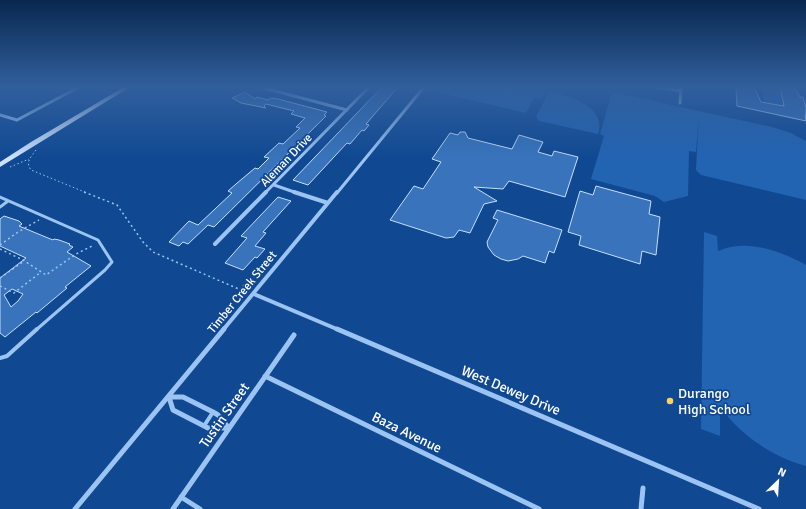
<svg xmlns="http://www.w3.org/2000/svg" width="806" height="509" viewBox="0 0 806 509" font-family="Signika,sans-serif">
	<rect width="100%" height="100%" fill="#104992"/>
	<!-- green -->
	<path fill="#2263b2" d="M432,87H547L541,99L534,97L526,113L429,90Z
		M762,87L780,90L782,105L764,102Z
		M549,91C569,96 607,106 598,134L539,121L536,117Z
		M612,92L772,127L791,133L806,141V200L701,175L696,170L699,113L696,152L689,151L688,196L664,202L655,196L591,179L604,136L600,134Z
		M704,232L717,236L718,251C746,238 781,251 806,265V466C772,457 741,435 720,407V436L701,429Z"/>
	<!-- building -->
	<path fill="#3873bb" stroke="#c4defe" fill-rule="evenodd" d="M382,87H398L366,124L369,125L364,131L362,130L350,144L347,143L308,185L293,180Z
		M739,87H754L761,102L784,106L780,87H794L800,97H803L806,108V115H805L806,121L737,106L736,88H739Z
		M245,92L255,99L257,97L268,100L271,98L278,99L327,112L324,115L326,116L214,227L208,225L188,244L183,242L179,246L169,242L189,221L198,225L232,193L228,191L236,184L255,168L258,169L269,158L264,157L279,143L283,144L300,128L296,127L305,118L291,114L294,111L266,104L264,106L266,108L241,103L232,98Z
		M460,132H465L468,138L512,149L519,135L543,142L538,152L552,156L554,151L578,157L565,197L509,181L503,189L474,187L497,201L484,204L470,233L459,230L454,237L446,238L390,220L414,186L423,189L441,162L432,159L450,133L458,135Z
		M596,186L651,201L649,214L660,217L656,255L642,251L640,264L579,245L581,236L568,232L580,191L593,195Z
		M278,197L291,201L263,232L266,233L255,246L265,249L257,258L255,257L243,270L225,263L247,238L241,236Z
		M497,210L562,230L554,253L549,251L545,263L523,256L518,259L508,261L501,259L494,255L488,247L487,242L498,220L493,218Z
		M4,216L19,221L22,224L19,226L48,238L53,240L54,239L59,240L70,244L69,245L73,247L67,252L91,266L65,287L67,288L37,313L36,312L5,337L0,333V278L26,258L0,246V219ZM12,289L23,294L18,301L11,307L4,295Z"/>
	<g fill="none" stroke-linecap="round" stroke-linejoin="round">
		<!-- path-far1 -->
		<path stroke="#9cc4f3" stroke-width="1" stroke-dasharray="1.5 2.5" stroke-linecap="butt" d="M36,150C31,157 25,162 31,170L87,193
			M10,167L29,159"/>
		<!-- path -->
		<path stroke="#9cc4f3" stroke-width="1.5" stroke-dasharray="2 3" stroke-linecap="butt" d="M84,192L117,205L143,242L153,252L241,290L248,278
			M0,245L18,232L39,220
			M0,249L23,260L46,275L76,254L94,245
			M0,278L24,261
			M0,286L14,293L41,272"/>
		<!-- lane-far1 -->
		<path stroke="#9cc4f3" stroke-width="3" d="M0,197L98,240L112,262L105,270L36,330
			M0,207L8,201"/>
		<!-- lane -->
		<path stroke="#9cc4f3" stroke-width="4" d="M0,358L7,356L37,329
			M204,426L213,412"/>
		<!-- street-far2 -->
		<path stroke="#9cc4f3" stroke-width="3" d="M657,87L681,91
			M264,88L347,110
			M680,103L681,87
			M0,115L17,120L79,87
			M274,185L297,193
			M265,193L369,87
			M337,193L424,87"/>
		<!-- street-far1 -->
		<path stroke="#9cc4f3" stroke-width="4" d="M294,192L328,203
			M215,244L266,192
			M254,294L339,330
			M223,330L337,192"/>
		<!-- street -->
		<path stroke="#9cc4f3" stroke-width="5" d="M337,329L759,509
			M265,376L539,509
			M169,397H183L213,412L218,415L229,428H208L173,410Z
			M181,497L200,509
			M75,509L224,329
			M173,509L294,335
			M641,509L643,488"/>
		<!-- secondary -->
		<path fill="#cbe1fd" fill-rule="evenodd" d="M124,87H130L0,167V162L31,142Z"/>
	</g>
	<!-- sky -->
	<linearGradient id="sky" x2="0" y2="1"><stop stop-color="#092850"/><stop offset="0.55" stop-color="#315f9d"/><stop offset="1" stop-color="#315f9d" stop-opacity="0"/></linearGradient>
	<rect width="806" height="158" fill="url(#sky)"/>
	<!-- markers -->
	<circle fill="#ffd05e" stroke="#104992" stroke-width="1.5" cx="670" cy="401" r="4"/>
	<g text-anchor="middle" stroke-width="3.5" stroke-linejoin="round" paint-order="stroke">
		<!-- street labels -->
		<g font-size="12" fill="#fff" stroke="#104992">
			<text transform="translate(286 160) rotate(-46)" y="4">Aleman Drive</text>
			<text transform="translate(242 292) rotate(-51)" y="4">Timber Creek Street</text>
		</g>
		<!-- near-street labels -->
		<g font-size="14" fill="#fff" stroke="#104992">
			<text transform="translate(511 390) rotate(23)" y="5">West Dewey Drive</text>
			<text transform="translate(224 415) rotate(-55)" y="5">Tustin Street</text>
			<text transform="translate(407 432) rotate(26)" y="5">Baza Avenue</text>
		</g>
		<!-- near-poi labels -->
		<g font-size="14" fill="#fff" stroke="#104992" text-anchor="start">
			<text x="678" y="398">Durango<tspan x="678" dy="16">High School</tspan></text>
		</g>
	</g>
	<!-- north arrow -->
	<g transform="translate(778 481) rotate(25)" stroke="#104992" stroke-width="3" paint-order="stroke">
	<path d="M0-3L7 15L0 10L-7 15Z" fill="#ffffff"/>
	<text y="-6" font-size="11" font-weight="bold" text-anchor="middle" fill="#ffffff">N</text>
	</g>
</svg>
